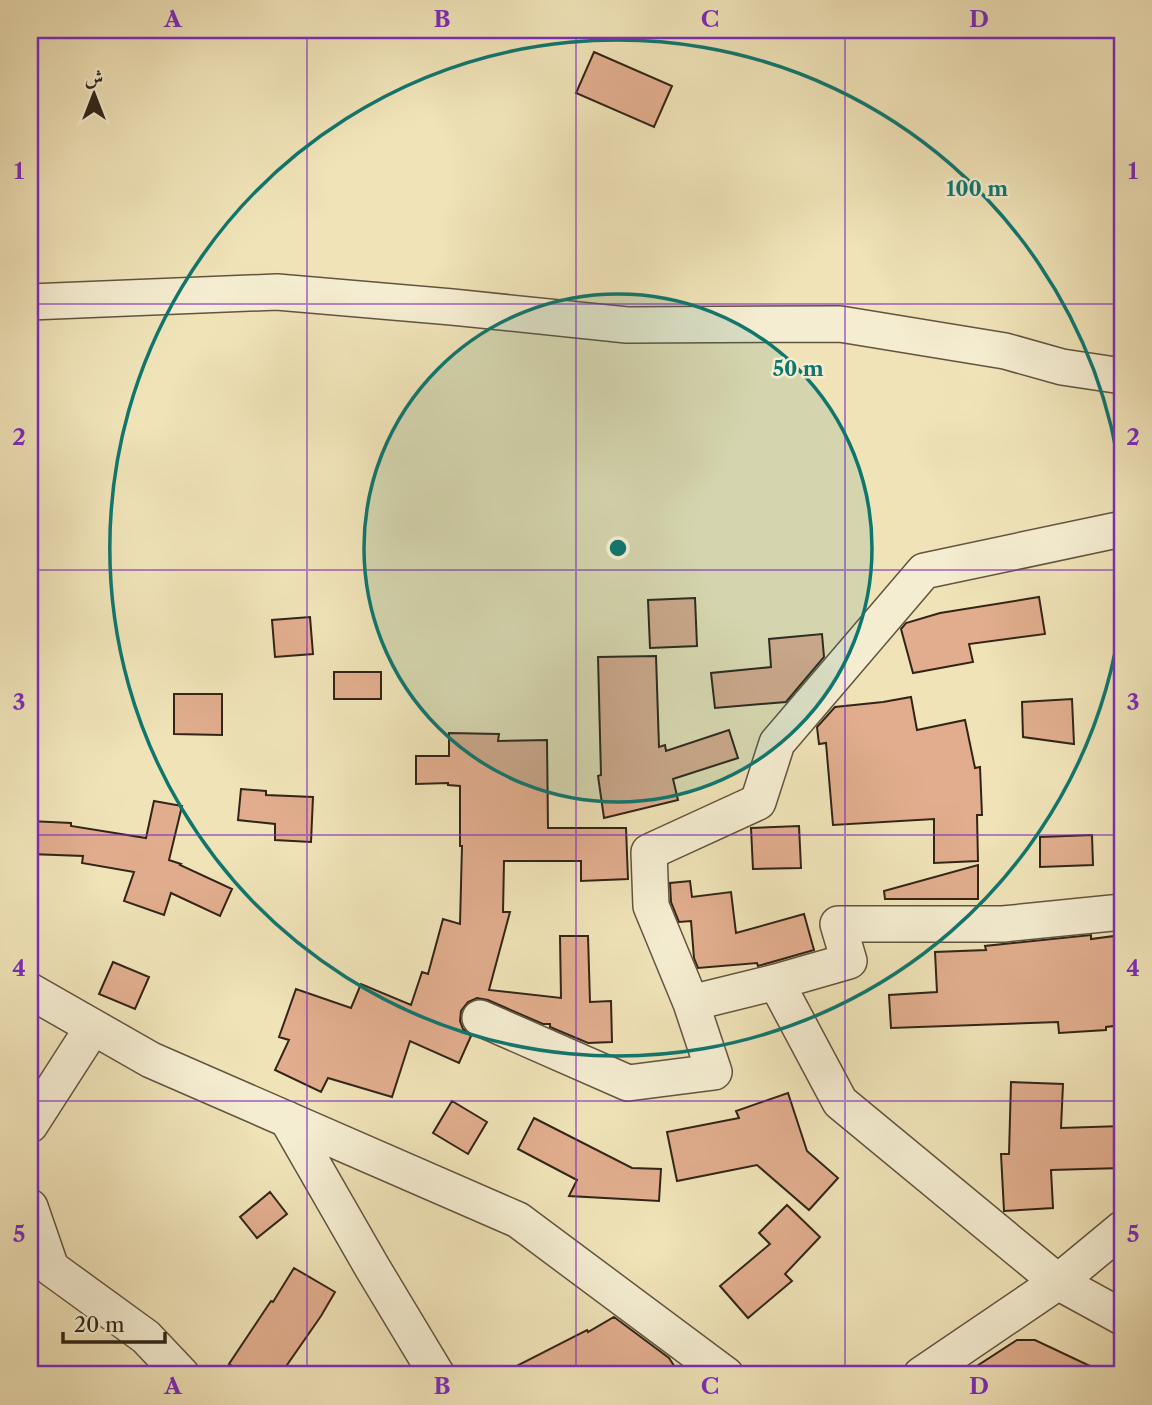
<svg xmlns="http://www.w3.org/2000/svg" width="1152" height="1405" viewBox="0 0 1152 1405" font-family="'Libre Caslon Text',Amiri,serif">
	<rect width="100%" height="100%" fill="#f0e3b8"/>
	<filter id="stains"><feTurbulence type="fractalNoise" baseFrequency=".00286" numOctaves="4"/><feColorMatrix values="0 0 0 0 .2 0 0 0 0 .09 0 0 0 0 .02 0 0 0 .5 -.17"/></filter>
	<radialGradient id="worn" r=".72"><stop offset=".6" stop-color="#630" stop-opacity="0"/><stop offset="1" stop-color="#630" stop-opacity=".3"/></radialGradient>
	<!-- building -->
	<path fill="#e1ad8e" stroke="#322517" stroke-width="2" d="M594,52L672,86L654,127L576,93Z
		M1039,597L1045,634L969,644L973,662L913,673L901,629L906,623L940,613Z
		M695,598L697,646L650,648L648,600Z
		M310,617L313,654L275,657L272,620Z
		M822,634L824,657L786,702L715,708L711,673L771,667L769,639Z
		M656,656L659,747L665,745L666,751L729,730L738,758L673,779L678,800L604,818L598,776L601,775L598,657Z
		M334,672H381V699H334Z
		M174,694H222V735L174,734Z
		M911,697L917,730L965,720L975,768L980,767L982,815H977L978,861L934,863V819L833,825L826,743L819,744L817,727L835,707L883,702Z
		M1072,699L1074,744L1023,737L1022,702Z
		M449,733L499,734L498,741L547,740L548,828H626L628,879L581,881V861H504L503,912H510L489,990L561,998L560,936H588L590,1002L611,1001L612,1042L588,1043L550,1027V1024H543L488,1000L477,998L468,1002L461,1011L460,1021L463,1029L471,1036L459,1063L410,1041L392,1097L328,1078L321,1092L275,1070L289,1040L279,1037L296,989L351,1008L361,984L411,1005L422,972L428,974L443,919L460,924L462,846H460V786L448,785V783L416,784V756H449Z
		M241,789L266,791V795L313,797L311,842L275,840V824L238,820Z
		M154,801L182,806L169,860L181,864L180,865L232,889L220,916L171,893L164,915L124,901L134,872L82,863L83,856L30,854V821L71,823V826L146,838Z
		M799,826L801,868L753,869L751,828Z
		M1092,835L1093,865L1040,867V837Z
		M978,865V899H885L884,891Z
		M690,881L692,897L731,892L736,933L804,914L814,950L758,966L757,963L698,968L694,958L691,921L679,922L671,902L670,883Z
		M1091,935V939L1122,935V1025L1106,1027V1030L1059,1033L1058,1022L891,1028L889,995L937,992L935,952L986,950L985,946Z
		M113,962L149,977L135,1009L99,994Z
		M1011,1082L1063,1084L1061,1128L1122,1126V1168L1051,1170L1053,1208L1004,1211L1001,1154H1009Z
		M788,1093L807,1151L838,1178L809,1210L757,1165L677,1181L667,1132L739,1118L736,1111Z
		M452,1101L487,1122L468,1154L433,1133Z
		M534,1118L632,1168L661,1169L659,1201L569,1196L577,1180L518,1149Z
		M270,1192L287,1214L257,1238L240,1217Z
		M787,1205L820,1237L785,1274L792,1281L748,1318L720,1286L770,1244L759,1233Z
		M294,1268L335,1292L321,1316L280,1375H246L229,1364L271,1301L273,1302Z
		M614,1317L669,1358L680,1375H499L587,1330L588,1332Z
		M1017,1340H1035L1109,1375H963Z"/>
	<g fill="none" stroke-linecap="round" stroke-linejoin="round">
		<defs>
			<path id="street" d="M30,302L277,292L452,307L627,325L840,324L1005,351L1062,367L1122,376
				M776,982L840,1102L1058,1282L1122,1317
				M30,991L151,1060L518,1220L726,1375
				M691,1003L776,982L849,961L838,924H1003L1122,912
				M480,1018L628,1083L714,1072L691,1003L651,906L649,852L758,802L777,743L924,571L1122,529
				M287,1119L372,1267L437,1375
				M30,1125L93,1027
				M30,1207L51,1268L146,1337L182,1375
				M921,1375L1058,1282L1122,1229"/>
		</defs>
		<!-- street casing -->
		<use href="#street" stroke="#62543f" stroke-width="38"/>
		<!-- street -->
		<use href="#street" stroke="#f5edd1" stroke-width="35"/>
	</g>
	<!-- grid -->
	<path fill="none" stroke="#7b2cbf" stroke-width="2" stroke-opacity="0.55" d="M307,30V1375M576,30V1375M845,30V1375M30,304H1122M30,570H1122M30,835H1122M30,1101H1122"/>
	<!-- distance rings -->
	<circle cx="618" cy="548" r="254" fill="#0f766e" fill-opacity=".12"/>
	<g fill="none" stroke="#0f766e" stroke-width="3.5">
		<circle cx="618" cy="548" r="254"/>
		<path d="M1122 610A508 508 0 1 1 1122 486"/>
	</g>
	<circle cx="618" cy="548" r="10" fill="#0f766e" stroke="#f5edd1" stroke-width="3.5"/>
	<g font-size="21" text-anchor="middle" font-weight="bold" fill="#0f766e" stroke="#f5edd1" stroke-width="5" stroke-linejoin="round" paint-order="stroke">
		<text x="977" y="196">100 m</text>
		<text x="798" y="376">50 m</text>
	</g>
	<!-- margin -->
	<rect width="1152" height="1405" fill="none" stroke="#f0e3b8" stroke-width="77"/>
	<!-- north arrow -->
	<g transform="translate(94 94)" stroke="#f5edd1" stroke-width="5" paint-order="stroke">
	<path d="M0-5L12 26L0 18L-12 26Z" fill="#322517"/>
	<text y="-10" font-size="19" font-weight="bold" text-anchor="middle" fill="#322517">ش</text>
	</g>
	<!-- scale -->
	<path d="M63 1332v10h102v-10" fill="none" stroke="#322517" stroke-width="3.5"/>
	<text x="74" y="1332" font-size="21" fill="#322517" stroke="#f5edd1" stroke-width="5" paint-order="stroke">20 m</text>
	<rect x="38" y="38" width="1076" height="1328" fill="none" stroke="#7b2cbf" stroke-width="2.5"/>
	<g font-size="23" text-anchor="middle" font-weight="bold" fill="#7b2cbf">
		<text x="173" y="27">A</text>
		<text x="442" y="27">B</text>
		<text x="710" y="27">C</text>
		<text x="979" y="27">D</text>
		<text x="19" y="179">1</text>
		<text x="1133" y="179">1</text>
		<text x="19" y="445">2</text>
		<text x="1133" y="445">2</text>
		<text x="19" y="710">3</text>
		<text x="1133" y="710">3</text>
		<text x="19" y="976">4</text>
		<text x="1133" y="976">4</text>
		<text x="19" y="1242">5</text>
		<text x="1133" y="1242">5</text>
		<text x="173" y="1394">A</text>
		<text x="442" y="1394">B</text>
		<text x="710" y="1394">C</text>
		<text x="979" y="1394">D</text>
	</g>
	<rect width="100%" height="100%" filter="url(#stains)"/>
	<rect width="100%" height="100%" fill="url(#worn)"/>
</svg>
